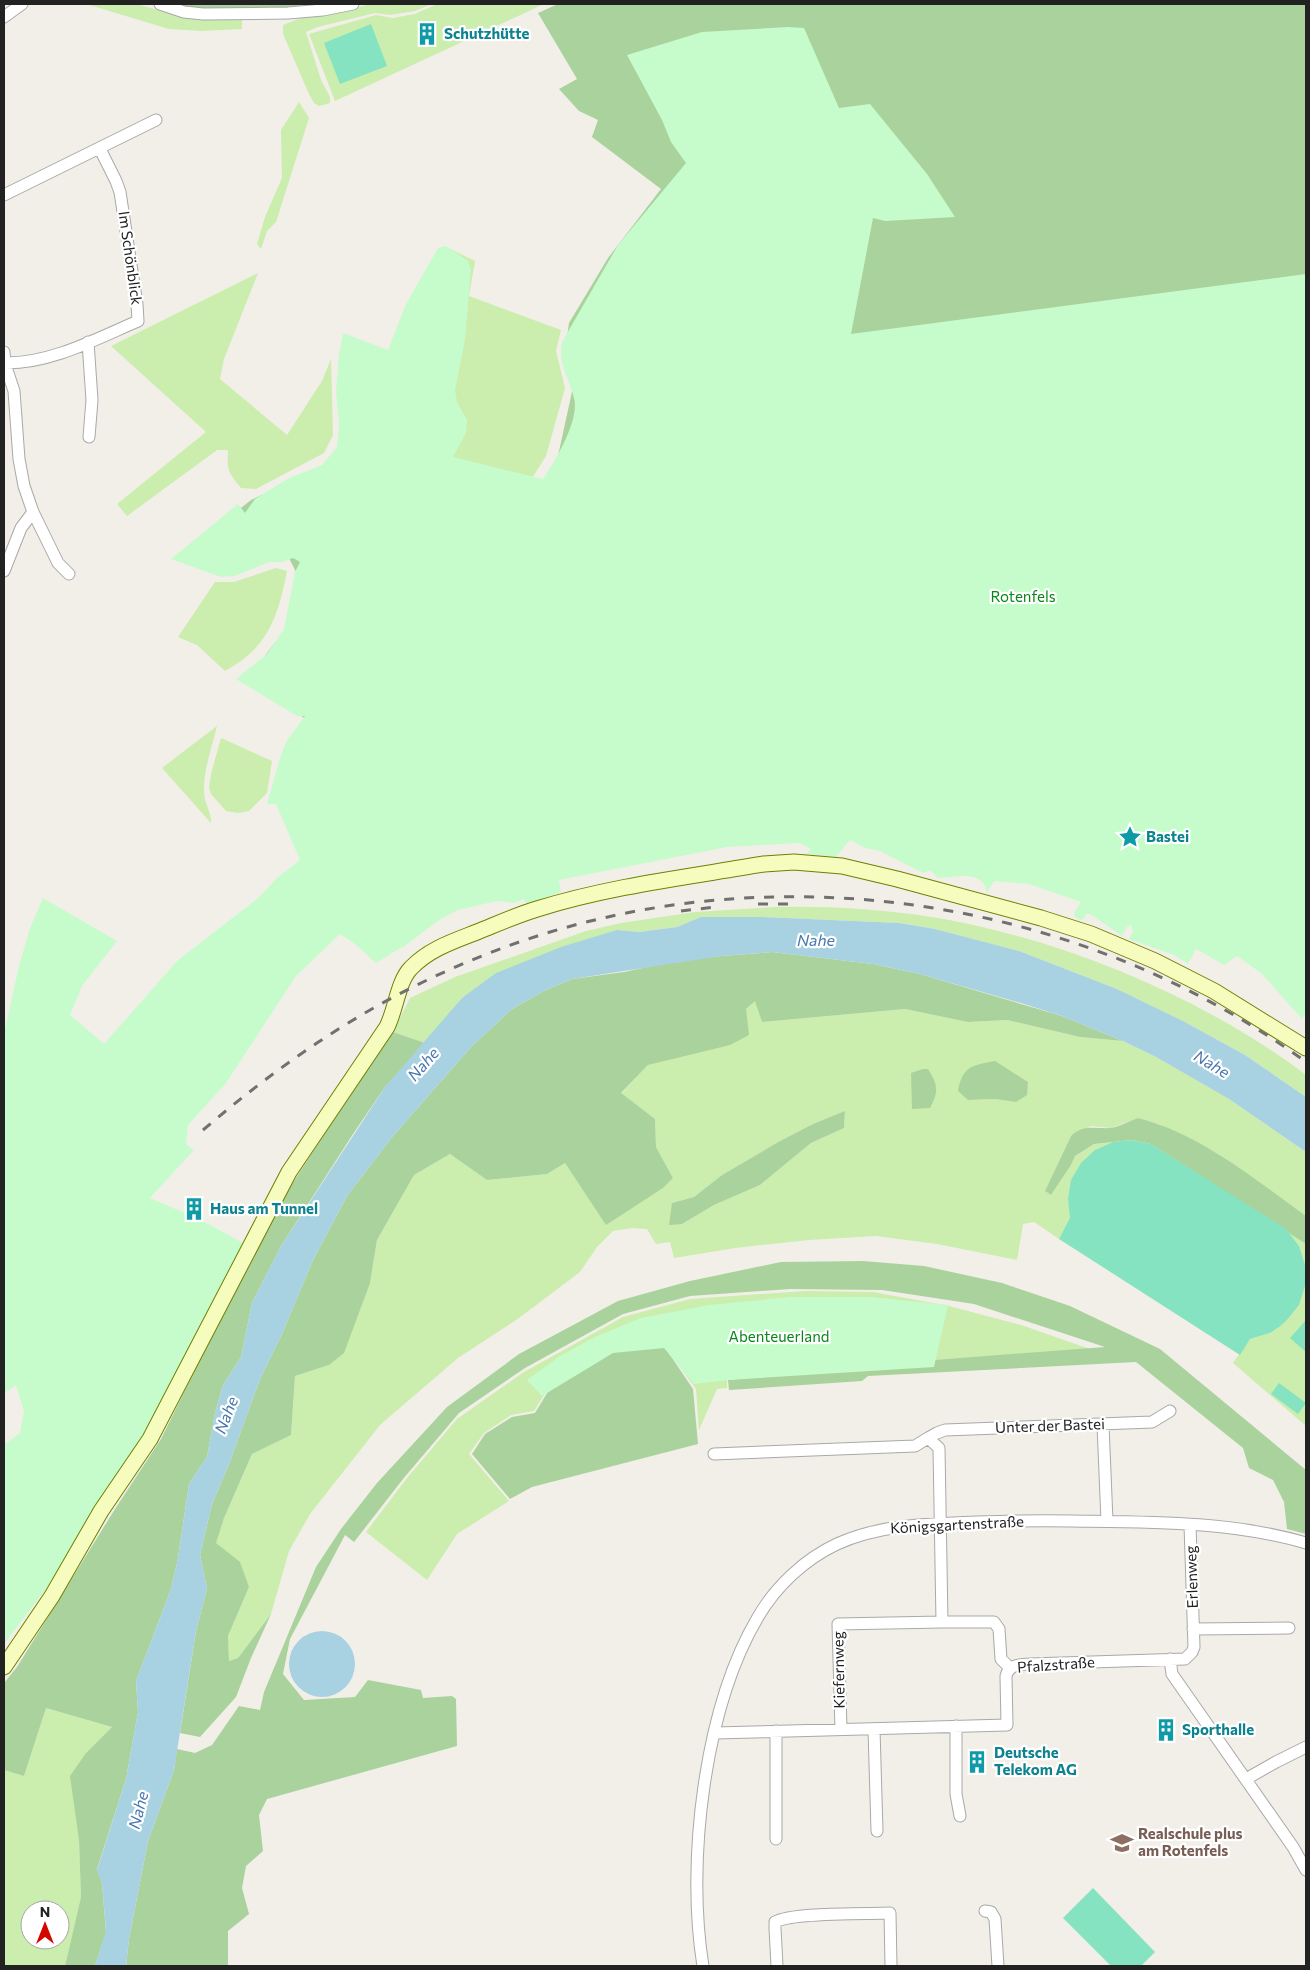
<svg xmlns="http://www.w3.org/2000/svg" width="1310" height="1970" viewBox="0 0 1310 1970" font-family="Commissioner,sans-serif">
	<rect width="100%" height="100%" fill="#f2efe8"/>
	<!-- grass -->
	<path fill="#cbedae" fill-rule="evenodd" d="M86,4H136L180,16L236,19L242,20V29L201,31L169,29Z
		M370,4H432L415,11L390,15L375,13L318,27L306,32L321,80L330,97V103L319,106L314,103L309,94L283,34V25L301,18L345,11Z
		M437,4H544L335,101L309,34L376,15L392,18L415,14Z
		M299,102L309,118L276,222L267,231L261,249L257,244L265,217L282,178L281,130Z
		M448,248L475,261L469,296L561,330L556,351L565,388L546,456L529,483L453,457Z
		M258,273L224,359L220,379L287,435L322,381L331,359L333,435L324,453L256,489L241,488C228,472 227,471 228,450H217L127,516L117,504L206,432L111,346Z
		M276,568L287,571C278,617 268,648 225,671L197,645L178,637L215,582H234Z
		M217,726C212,747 203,771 204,792C204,803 212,813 211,823L162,768Z
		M221,738L272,761L267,793L249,811L238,813L226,811L211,794L209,787L212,770Z
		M774,907C827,906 880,909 932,917C1060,938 1203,997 1306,1075V1097L1245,1055L1183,1021L1117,989L1019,951L935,929L899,923L763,917H701L677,927L639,932L617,930L462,998L425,1043L393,1032L410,998L455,977L586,931L621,923L695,912Z
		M755,1000L762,1022L905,1009L968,1022L1007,1020L1080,1037L1123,1041L1156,1057L1229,1099L1306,1152V1216L1218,1154L1159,1124L1138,1118L1111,1128L1091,1126L1071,1136L1045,1191L1051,1195L1071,1165L1075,1156L1094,1144L1113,1142L1095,1150L1068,1199L1071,1218L1059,1239L1034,1222L1023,1224L1017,1260L937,1244L876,1236L809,1240L735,1248L674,1258L670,1242L656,1244L647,1229L632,1228L613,1231L597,1247L580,1272L519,1318L458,1358L380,1425L310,1514L289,1551L271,1614L238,1658L229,1661L228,1636L249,1587L215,1543L224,1518L252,1454L291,1435L295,1376L329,1365L370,1283L377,1240L414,1175L450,1154L487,1180L547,1174L565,1163L606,1224L663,1188L673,1178L656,1147L655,1119L621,1094L648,1065L681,1056L746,1009ZM1011,1072L1028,1082L1016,1102L995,1099L968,1100ZM845,1112L844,1128L811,1143L760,1185L714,1205L682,1224L672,1203L694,1197L722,1175L780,1141L813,1124Z
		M1286,1230L1306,1244V1426L1233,1363L1250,1339L1270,1333L1286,1321L1299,1246Z
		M805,1291L873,1292L949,1306L1021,1325L1090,1349L933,1360L727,1380V1388L717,1389L699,1430L696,1389L662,1342L554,1379L534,1411L511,1415L484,1433L469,1454L509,1501L457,1534L427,1580L366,1532L407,1478L457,1419L524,1372L623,1317L690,1299Z
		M46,1708L112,1727L86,1753L79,1840L81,1897L65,1966H4V1770L24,1776ZM30,1910H60V1940H30Z"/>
	<!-- forest -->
	<path fill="#aad29c" d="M170,4H315L277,8H186Z
		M558,4H1306V684L308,720L238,679L261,661L286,628L297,574L289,558L235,508H241L251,500L333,462L377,452L537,492L558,456L573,387L565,351L569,323L608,258L661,189L592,137L598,120L579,111L559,89L577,79L538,13Z
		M772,952L873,964L920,974L1062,1016L1123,1041L1080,1037L1007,1020L968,1022L905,1009L762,1022L755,1001L746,1009L749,1035L730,1045L648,1065L621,1093L655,1119L656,1147L673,1178L663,1188L606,1225L565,1163L547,1174L487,1180L450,1154L414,1175L377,1240L370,1283L344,1353L329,1365L295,1376L291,1435L252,1454L224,1518L216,1543L240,1562L249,1587L228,1636L229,1661L238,1658L271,1614L251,1658L236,1697L200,1737L180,1733L196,1631L207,1588L200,1555L212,1504L229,1464L260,1379L282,1334L313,1260L347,1196L393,1136L472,1046L512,1009L544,991L572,979L624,972L666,963L721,956Z
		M393,1032L425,1043L385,1087L355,1131L281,1246L252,1303L241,1357L223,1385L215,1413L207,1457L189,1484L178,1558L171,1589L136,1681L138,1712L126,1779L97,1869L102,1883L106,1932L95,1966H65L81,1897L79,1840L70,1776L86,1753L112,1727L46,1708L24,1776L4,1770V1683L17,1667L115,1509L161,1439L214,1332L288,1190L371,1063Z
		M995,1061L1028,1082L1027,1095L1016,1102L995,1099L968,1100L958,1091C962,1067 972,1065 995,1061Z
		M923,1069H928C938,1085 939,1091 930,1108L912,1109L911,1073Z
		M845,1111L844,1128L811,1143L760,1185L714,1205L682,1224L669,1225L672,1203L694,1197L722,1175L780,1141L813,1124Z
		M1138,1118C1201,1134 1254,1179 1306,1216V1244L1151,1144L1132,1140L1094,1144L1075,1156L1071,1165L1051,1195L1045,1191L1071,1136C1084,1124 1094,1129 1110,1128C1119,1127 1129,1121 1138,1118Z
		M863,1261L924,1266L1002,1283L1070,1306L1160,1349L1306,1470V1534L1287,1529L1284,1502L1273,1480L1249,1468L1243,1448L1136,1362L868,1376L862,1381L729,1390L728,1380L933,1360L1105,1347L974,1304L882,1290L790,1289L690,1296L623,1314L525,1368L459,1413L403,1479L354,1542L345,1535L290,1639L283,1674L304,1700L355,1697L368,1680L421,1690L423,1698L452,1696L456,1699L457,1746L267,1799L259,1815L263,1851L246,1866L242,1888L249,1914L228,1931V1966H126L129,1939L148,1841L174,1770L177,1749L195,1753L212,1745L239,1706L260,1710L264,1692L316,1567L341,1529L377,1483L447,1407L519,1354L618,1301L690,1281L781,1262Z
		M662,1343L693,1389L698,1444L532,1487L510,1499L472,1454L485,1434L512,1417L535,1413L555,1380L612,1348Z"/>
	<!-- park -->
	<path fill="#c6fccc" d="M788,27L804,28L839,108L870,104L927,174L955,217L885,221L873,218L851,334L1306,274V1012L1302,1019L1261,973L1237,956L1224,965L1196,949L1188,964L1174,955L1129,939L1133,931L1131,925L1127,927L1122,936L1090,914H1086L1085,918L1080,920L1074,916L1075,911L1081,902L1029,884L994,881L987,893C983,868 955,878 938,878L930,870L923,873L880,851L865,848L850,840L836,857L806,854L811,849L800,843L727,847L559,880L561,892L527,905L524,899L514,903L497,901L458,910L439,920L402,948V947L376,963L355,944L340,934L296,976L226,1083L188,1125L186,1144L194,1150L150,1198L199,1219L245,1244L143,1439L61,1569L4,1644V1445L20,1433L24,1411L16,1385L4,1393V1034L19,966L30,928L43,898L117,941L82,986L70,1015L104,1044L177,961L257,899L277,878L300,860L276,804H267L279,761L286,742L305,716H297L236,679L267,654L284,629L295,572L300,562L293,558L282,562H269L235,576L221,577L171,559L238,504L245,513L255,499L289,478L322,465L337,447L339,425L336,391L339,355L343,333L388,350L406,304L438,248L446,246L468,261L471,270L465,340L455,390L457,402L467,420L466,433L453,457L543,479C555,461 580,420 574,398C569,376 558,367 562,342L618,245L686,163L671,142L662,120L627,55L702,32Z
		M791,1297H871L948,1305L934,1367L728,1380L694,1384L664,1348L613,1353L542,1396L527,1380L560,1356L597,1336L641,1318L709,1305Z"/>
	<!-- pitch -->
	<path fill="#85e3c2" d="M371,24L387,66L340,84L324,43Z
		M1132,1140L1151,1144L1286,1229L1299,1246L1305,1265V1286L1299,1305L1286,1321L1279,1327L1270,1333L1250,1339L1240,1355L1059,1239L1070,1218L1068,1199L1071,1180L1081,1163L1095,1150L1113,1142Z
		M1306,1320V1352L1290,1338Z
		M1279,1383L1306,1403L1298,1414L1271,1394Z
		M1093,1888L1155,1952L1141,1966H1111L1063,1918Z"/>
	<!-- water -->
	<path fill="#a8d2e1" d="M701,917H763L899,923L935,929L1019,951L1117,989L1183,1021L1245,1055L1306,1097V1152L1229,1099L1156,1057L1123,1041L1062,1016L1021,1003L920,974L873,964L772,952L721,956L572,979L544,991L512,1009L472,1046L393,1136L347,1196L313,1260L282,1334L260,1379L229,1464L212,1504L200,1555L207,1588L196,1631L174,1770L148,1841L129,1939L126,1966H95L106,1931L102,1883L97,1870L126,1779L138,1712L136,1681L171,1589L178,1558L189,1484L207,1457L215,1413L223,1385L241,1357L252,1303L281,1246L385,1087L462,998L496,973L561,947L617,930L639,932L677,927Z
		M289 1664a33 33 0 1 1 66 0a33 33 0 1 1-66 0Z"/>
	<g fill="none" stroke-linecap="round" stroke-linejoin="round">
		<defs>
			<path id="street" d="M160,4L184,12L203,14L288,13L323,10L353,4
				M4,17L22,4
				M4,195L156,120
				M88,342L92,400L89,437
				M4,352L5,364L14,391L19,459L24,486L33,512L58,563L69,574
				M4,363C50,364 96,339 138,321L137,304L120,192L116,181L100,149
				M4,571L21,528L33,512
				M1103,1425L1107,1521
				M928,1438L937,1433L945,1430L1152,1422L1170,1411
				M714,1454L915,1446L928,1438L939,1448L942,1622L838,1624L841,1729
				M942,1622H994L999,1629L1001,1659L1010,1668
				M1193,1629L1289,1628
				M1170,1659L1172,1674L1293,1847L1306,1870
				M956,1726V1794L960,1816
				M874,1729L877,1831
				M776,1731V1839
				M715,1733L1007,1725L1006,1676C1009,1664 1019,1665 1030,1664L1185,1659L1192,1652L1194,1647L1190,1525
				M1246,1779L1276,1762L1306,1747
				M985,1911L991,1912L995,1919L998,1966
				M703,1966C686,1863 704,1708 758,1617C776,1586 805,1559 837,1544C881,1524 929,1524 977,1522C1008,1521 1040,1520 1071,1521C1149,1522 1231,1521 1306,1543
				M777,1966L775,1928V1922C791,1912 868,1914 890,1913L891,1966"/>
			<path id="secondary" d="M4,1667L52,1596L101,1511L150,1439L289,1172L387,1027C396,1009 398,981 411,968C429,949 454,941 477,932C497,924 517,915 537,909C611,886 688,877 764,864L794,862L842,866L897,879L1041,918L1091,934L1155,961L1214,991L1306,1048"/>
		</defs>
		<!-- street casing -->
		<use href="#street" stroke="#a9a9a9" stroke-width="13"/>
		<!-- secondary casing -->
		<use href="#secondary" stroke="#6e8001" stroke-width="17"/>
		<!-- street -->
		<use href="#street" stroke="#fff" stroke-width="11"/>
		<!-- secondary -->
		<use href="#secondary" stroke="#f6fcbd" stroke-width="15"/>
		<!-- rail -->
		<path stroke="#707070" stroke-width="3" stroke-dasharray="10 10" stroke-linecap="butt" d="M758,904H793
			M681,911L716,907
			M203,1130C278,1066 358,1010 449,970C726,844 1061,884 1306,1062"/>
	</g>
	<!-- icons -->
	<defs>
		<symbol id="building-bare" viewBox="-9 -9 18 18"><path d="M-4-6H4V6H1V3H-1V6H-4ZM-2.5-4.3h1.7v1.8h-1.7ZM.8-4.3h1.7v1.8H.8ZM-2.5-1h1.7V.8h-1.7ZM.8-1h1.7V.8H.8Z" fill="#0f9aa8" stroke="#fff" stroke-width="2.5" paint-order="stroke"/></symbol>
		<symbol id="sight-bare" viewBox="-9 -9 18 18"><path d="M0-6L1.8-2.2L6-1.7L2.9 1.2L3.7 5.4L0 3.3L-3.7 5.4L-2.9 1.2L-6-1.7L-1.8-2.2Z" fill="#0f9aa8" stroke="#fff" stroke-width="2.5" paint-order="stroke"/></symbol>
		<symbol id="school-bare" viewBox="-9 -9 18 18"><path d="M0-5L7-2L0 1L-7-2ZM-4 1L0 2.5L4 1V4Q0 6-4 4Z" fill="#8d6e63" stroke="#fff" stroke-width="2.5" paint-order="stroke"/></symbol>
	</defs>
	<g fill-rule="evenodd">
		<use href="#building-bare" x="411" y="18" width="32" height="32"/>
		<use href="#sight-bare" x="1114" y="821" width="32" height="32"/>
		<use href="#building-bare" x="178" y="1193" width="32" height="32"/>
		<use href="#building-bare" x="1150" y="1714" width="32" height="32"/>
		<use href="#building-bare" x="961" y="1746" width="32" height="32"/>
		<use href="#school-bare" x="1106" y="1827" width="32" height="32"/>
	</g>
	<g text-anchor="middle" stroke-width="4.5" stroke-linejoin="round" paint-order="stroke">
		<!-- culture labels -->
		<g font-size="15" font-weight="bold" fill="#0d838f" stroke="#fff" text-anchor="start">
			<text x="444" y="39">Schutzhütte</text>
			<text x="1146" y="842">Bastei</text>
			<text x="210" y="1214">Haus am Tunnel</text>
			<text x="1182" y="1735">Sporthalle</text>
			<text x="994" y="1758">Deutsche<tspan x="994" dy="17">Telekom AG</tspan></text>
		</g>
		<!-- street labels -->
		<g font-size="15" fill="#222" stroke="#fff">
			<text transform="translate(130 258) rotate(82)" y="5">Im Schönblick</text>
			<text transform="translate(1050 1426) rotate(-2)" y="5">Unter der Bastei</text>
			<text transform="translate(957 1525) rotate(-3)" y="5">Königsgartenstraße</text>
			<text transform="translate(1192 1577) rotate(-92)" y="5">Erlenweg</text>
			<text transform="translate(1056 1665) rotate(-4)" y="5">Pfalzstraße</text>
			<text transform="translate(839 1670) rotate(-91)" y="5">Kiefernweg</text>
		</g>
		<!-- park labels -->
		<g font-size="15" fill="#088717" stroke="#fff">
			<text x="1023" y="602">Rotenfels</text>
			<text x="779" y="1342">Abenteuerland</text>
		</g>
		<!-- education labels -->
		<g font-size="15" font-weight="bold" fill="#785e54" stroke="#fff" text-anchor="start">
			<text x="1138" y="1839">Realschule plus<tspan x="1138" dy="17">am Rotenfels</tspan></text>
		</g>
		<!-- water labels -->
		<g font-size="16" font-style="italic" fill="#4777ae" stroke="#fff">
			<text x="816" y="946">Nahe</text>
			<text transform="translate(423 1064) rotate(-49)" y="6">Nahe</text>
			<text transform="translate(1212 1064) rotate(31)" y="6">Nahe</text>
			<text transform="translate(226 1415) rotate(-69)" y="6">Nahe</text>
			<text transform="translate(138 1810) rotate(-76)" y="6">Nahe</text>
		</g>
	</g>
	<!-- border -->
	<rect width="1310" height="1970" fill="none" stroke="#222222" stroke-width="10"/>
	<!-- north arrow -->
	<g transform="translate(45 1925)"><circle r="24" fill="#ffffff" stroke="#a7a7a7"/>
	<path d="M0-4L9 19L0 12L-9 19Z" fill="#d40700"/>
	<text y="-8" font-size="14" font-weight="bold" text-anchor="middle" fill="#222222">N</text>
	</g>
</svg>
